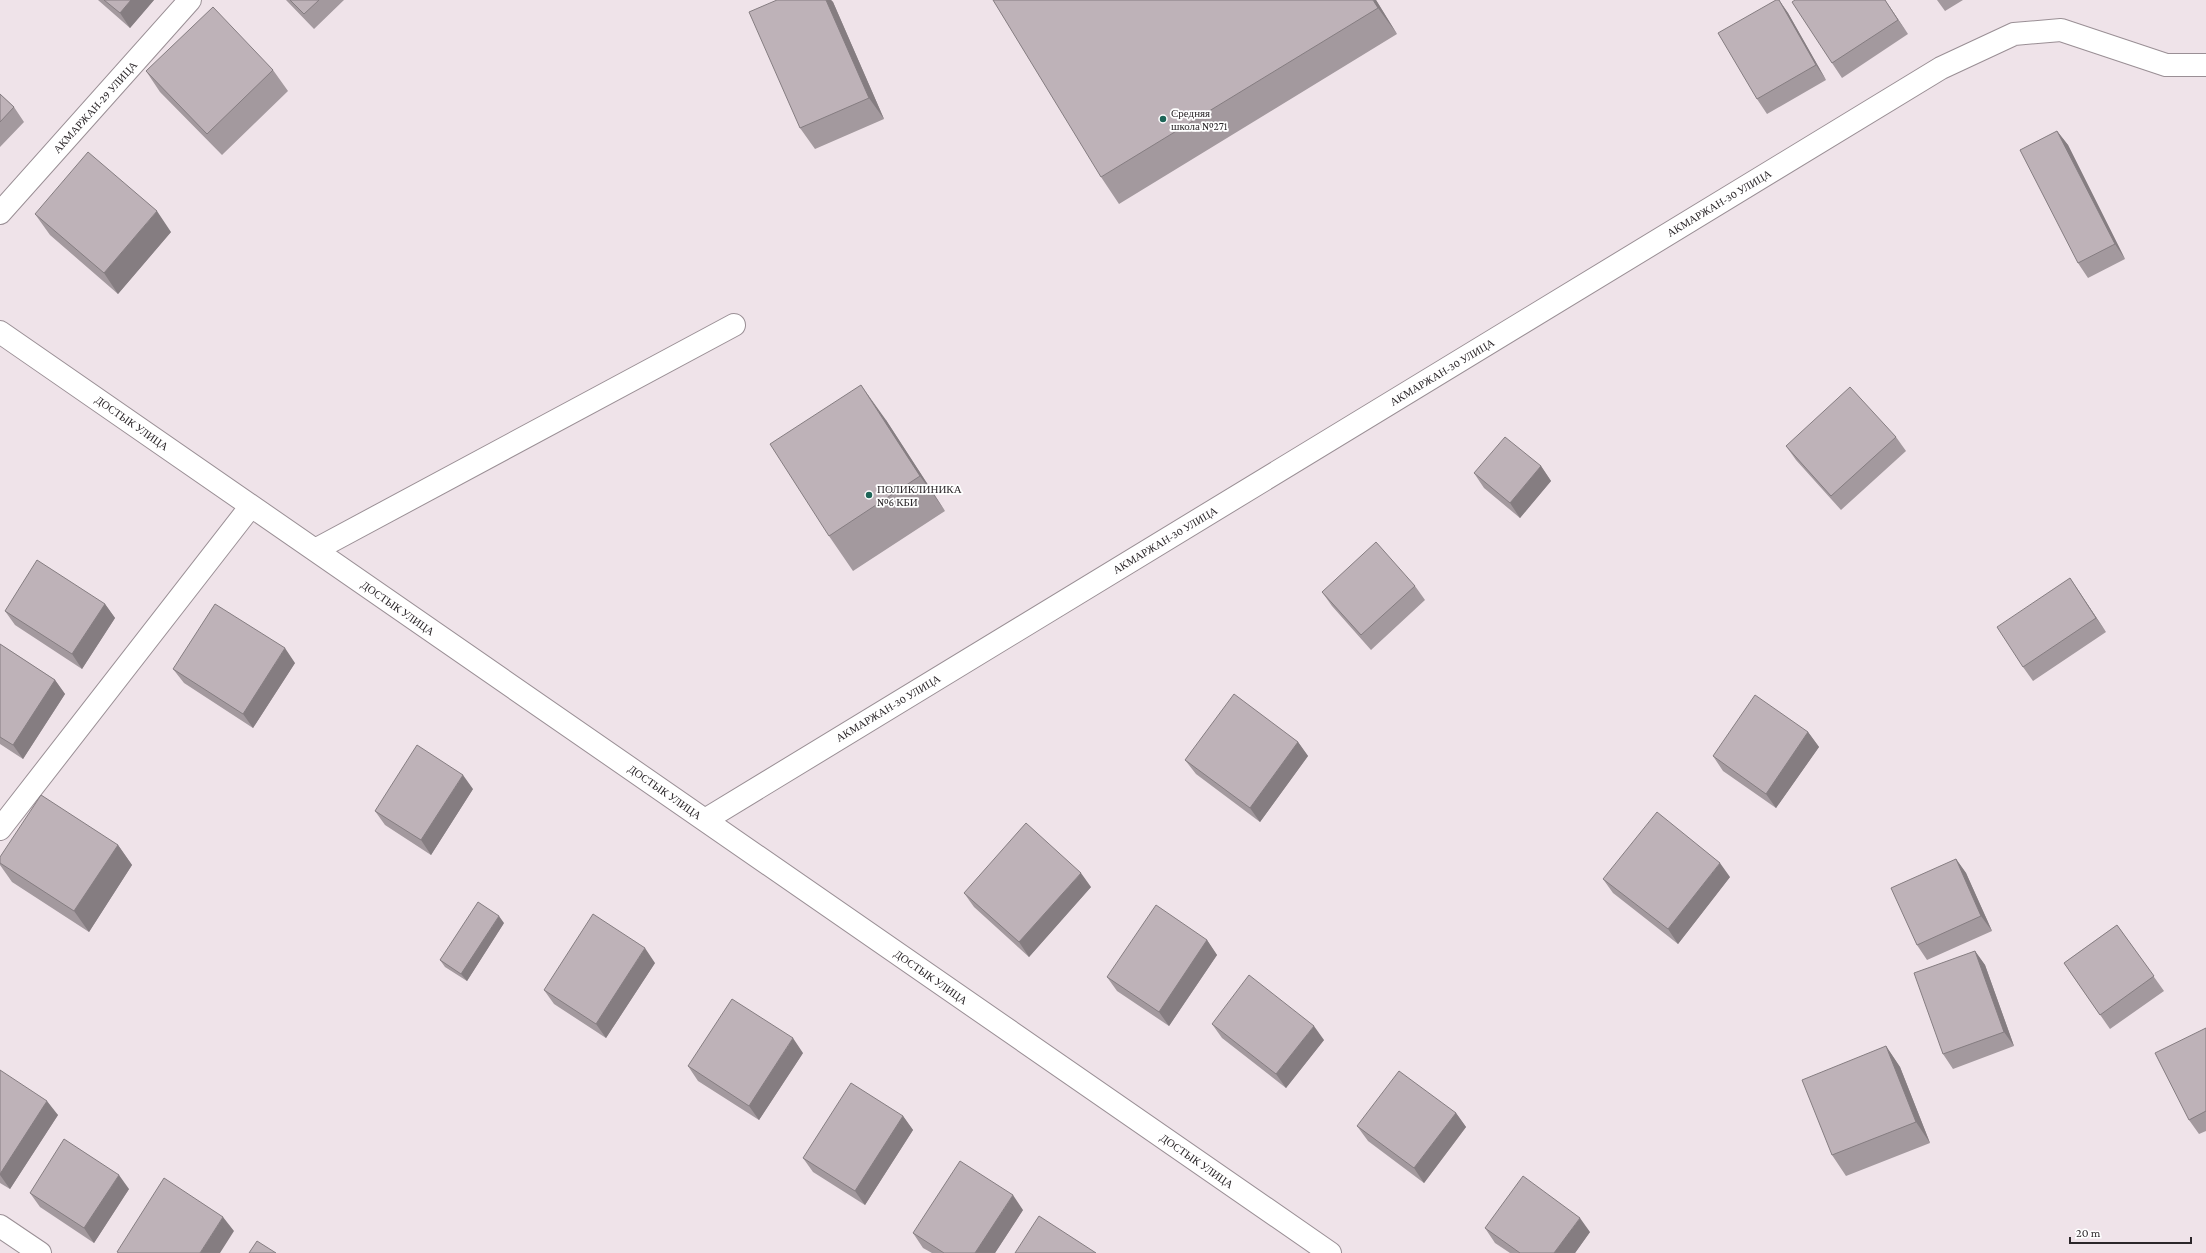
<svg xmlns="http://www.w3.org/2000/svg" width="2206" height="1253" viewBox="0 0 2206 1253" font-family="'Crimson Pro',serif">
	<rect width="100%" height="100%" fill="#efe3e9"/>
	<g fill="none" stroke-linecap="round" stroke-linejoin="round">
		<defs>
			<path id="minor" d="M0,213L190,0
				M0,332L1330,1253
				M315,550L734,325
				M705,820L1941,68L2014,34L2061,30L2166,65H2206
				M0,829L251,506
				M0,1226L40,1253"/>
		</defs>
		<!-- minor casing -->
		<use href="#minor" stroke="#9a8f95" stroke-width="24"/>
		<!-- minor -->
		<use href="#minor" stroke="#fff" stroke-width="22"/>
	</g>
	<!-- wall -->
	<path fill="#a3999e" d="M98,0H154L130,28Z
		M286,0H344L314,29Z
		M777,0H831L833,2L884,119L815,149L800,128Z
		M1376,0L1397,34L1119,204L1101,177Z
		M1779,0L1788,13L1826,80L1767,114L1757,99Z
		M1795,0H1885L1908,34L1842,78L1832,63Z
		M1937,0H1963L1945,11Z
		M273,70L288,91L222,155L160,92L146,71Z
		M0,94L14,107L24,122L0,147Z
		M2057,131L2068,145L2125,259L2088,278L2078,263Z
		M35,214L171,232L118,294L50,235Z
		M886,420L945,511L853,571L829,536Z
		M1896,437L1906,451L1841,510L1796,460L1786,446Z
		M1541,466L1551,481L1520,518L1484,488L1474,473Z
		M2070,578L2106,632L2033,681L2023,667Z
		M1415,586L1425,600L1371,650L1332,606L1322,592Z
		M105,604L115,618L82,669L15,625L5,611Z
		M0,644L55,680L65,694L23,759L0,744Z
		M295,663L253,728L184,683L173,669Z
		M1808,732L1819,747L1776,808L1723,771L1713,756Z
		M1298,742L1308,756L1260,822L1196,774L1185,760Z
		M473,789L431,855L385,825L375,811Z
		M118,845L132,865L89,932L12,882L0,865V857Z
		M1956,859L1966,873L1992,931L1927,960L1917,945Z
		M1730,877L1678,944L1613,893L1603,879Z
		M1091,887L1029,957L974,907L964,893Z
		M504,923L467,981L445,967L440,960Z
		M2117,925L2164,991L2110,1029L2064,963Z
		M1207,940L1217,955L1169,1026L1117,991L1107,977Z
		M1975,951L1985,965L2014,1046L1953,1069L1943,1054Z
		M655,963L606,1038L554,1004L544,990Z
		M1212,1024L1324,1040L1286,1088L1222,1038Z
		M2206,1028V1131L2199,1134L2189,1120Z
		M1886,1046L1900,1067L1930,1143L1846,1176L1832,1155Z
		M803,1053L759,1120L698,1081L688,1066Z
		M0,1070L58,1115L10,1189L0,1183Z
		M1456,1113L1466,1127L1424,1183L1368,1141L1357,1126Z
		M903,1116L913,1130L865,1205L813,1172L803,1158Z
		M129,1189L94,1243L40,1207L30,1193Z
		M1023,1210L995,1253H932L923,1248L913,1233Z
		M1485,1228L1590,1232L1575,1253H1510L1495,1243Z"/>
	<!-- shaded-wall -->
	<path fill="#857d81" d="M131,0H154L130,28L120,13Z
		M826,0H831L833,2L884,119L869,98Z
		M1373,0H1376L1397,34L1378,8Z
		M1779,0L1788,13L1826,80L1816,65Z
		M1885,0L1908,34L1898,20Z
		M2057,131L2068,145L2125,259L2115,244Z
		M157,211L171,232L118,294L104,273Z
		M861,385L886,420L945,511L920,476Z
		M1541,466L1551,481L1520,518L1510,503Z
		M2070,578L2106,632L2096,618Z
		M105,604L115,618L82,669L72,654Z
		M285,648L295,663L253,728L243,714Z
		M55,680L65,694L23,759L13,745Z
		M1808,732L1819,747L1776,808L1766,794Z
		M1298,742L1308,756L1260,822L1250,808Z
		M463,775L473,789L431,855L421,840Z
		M118,845L132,865L89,932L74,911Z
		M1956,859L1966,873L1992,931L1981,916Z
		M1720,863L1730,877L1678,944L1668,929Z
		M1081,873L1091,887L1029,957L1019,942Z
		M499,916L504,923L467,981L461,974Z
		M1207,940L1217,955L1169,1026L1159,1012Z
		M645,948L655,963L606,1038L596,1024Z
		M1975,951L1985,965L2014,1046L2004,1032Z
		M1314,1026L1324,1040L1286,1088L1276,1074Z
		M793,1038L803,1053L759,1120L749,1106Z
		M1886,1046L1900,1067L1930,1143L1916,1122Z
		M47,1101L58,1115L10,1189L0,1175V1174Z
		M1456,1113L1466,1127L1424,1183L1414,1168Z
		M903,1116L913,1130L865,1205L855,1191Z
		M119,1175L129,1189L94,1243L84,1228Z
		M1013,1195L1023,1210L995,1253H975Z
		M223,1217L234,1231L220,1253H200Z
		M1580,1218L1590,1232L1575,1253H1554Z"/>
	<!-- building -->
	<path fill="#beb2b8" stroke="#857d81" d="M104,0H131L120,13Z
		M290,0H319L304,14Z
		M777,0H826L869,98L800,128L749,12Z
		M993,0H1373L1378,8L1101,177Z
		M1776,0H1779L1816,65L1757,99L1718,33Z
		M1795,0H1885L1898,20L1832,63L1792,2Z
		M213,7L273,70L207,134L146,71Z
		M0,94L14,107L0,122Z
		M2057,131L2115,244L2078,263L2020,150Z
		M88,152L157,211L104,273L35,214Z
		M861,385L920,476L829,536L770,444Z
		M1850,387L1896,437L1831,496L1786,446Z
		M1505,437L1541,466L1510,503L1474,473Z
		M1376,542L1415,586L1361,635L1322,592Z
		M37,560L105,604L72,654L5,611Z
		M2070,578L2096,618L2023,667L1997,627Z
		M215,604L285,648L243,714L173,669Z
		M0,644L55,680L13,745L0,737Z
		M1234,694L1298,742L1250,808L1185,760Z
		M1755,695L1808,732L1766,794L1713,756Z
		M417,745L463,775L421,840L375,811Z
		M41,795L118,845L74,911L0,863V857Z
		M1657,812L1720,863L1668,929L1603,879Z
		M1026,823L1081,873L1019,942L964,893Z
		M1956,859L1981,916L1917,945L1891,888Z
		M478,902L499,916L461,974L440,960Z
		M1156,905L1207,940L1159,1012L1107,977Z
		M593,914L645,948L596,1024L544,990Z
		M2117,925L2154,976L2100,1015L2064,963Z
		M1975,951L2004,1032L1943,1054L1914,973Z
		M1249,975L1314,1026L1276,1074L1212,1024Z
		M732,999L793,1038L749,1106L688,1066Z
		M2206,1028V1111L2189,1120L2155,1053Z
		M1886,1046L1916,1122L1832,1155L1802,1080Z
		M0,1070L47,1101L0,1174Z
		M1399,1071L1456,1113L1414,1168L1357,1126Z
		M851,1083L903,1116L855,1191L803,1158Z
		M64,1139L119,1175L84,1228L30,1193Z
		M960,1161L1013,1195L975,1253H944L913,1233Z
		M1523,1176L1580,1218L1554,1253H1520L1485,1228Z
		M164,1178L223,1217L200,1253H119L117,1252Z
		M1039,1216L1096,1253H1015Z
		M257,1241L276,1253H249Z"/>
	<!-- markers -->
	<g fill="#1e6558" stroke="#fff" stroke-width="1.5">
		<circle cx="1163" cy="119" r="4"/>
		<circle cx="869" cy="495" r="4"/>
	</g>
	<g text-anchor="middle" stroke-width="3.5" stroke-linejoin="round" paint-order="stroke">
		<!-- street labels -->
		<g font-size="11" fill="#2b2629" stroke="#fff">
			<text transform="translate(95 107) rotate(-48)" y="4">АКМАРЖАН-29 УЛИЦА</text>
			<text transform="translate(1719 203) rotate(-31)" y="4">АКМАРЖАН-30 УЛИЦА</text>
			<text transform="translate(1442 372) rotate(-31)" y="4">АКМАРЖАН-30 УЛИЦА</text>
			<text transform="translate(132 423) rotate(35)" y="4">ДОСТЫК УЛИЦА</text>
			<text transform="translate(1165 540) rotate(-31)" y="4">АКМАРЖАН-30 УЛИЦА</text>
			<text transform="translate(398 608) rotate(35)" y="4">ДОСТЫК УЛИЦА</text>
			<text transform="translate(888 708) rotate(-31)" y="4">АКМАРЖАН-30 УЛИЦА</text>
			<text transform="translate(665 792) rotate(35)" y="4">ДОСТЫК УЛИЦА</text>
			<text transform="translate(931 977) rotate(35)" y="4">ДОСТЫК УЛИЦА</text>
			<text transform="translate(1197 1161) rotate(35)" y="4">ДОСТЫК УЛИЦА</text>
		</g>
		<!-- poi labels -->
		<g font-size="11" fill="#2b2629" stroke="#fff" text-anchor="start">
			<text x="1171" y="117">Средняя<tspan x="1171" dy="13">школа №271</tspan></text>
			<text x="877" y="493">ПОЛИКЛИНИКА<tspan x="877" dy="13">№6 КБИ</tspan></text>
		</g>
	</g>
	<!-- scale -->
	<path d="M2070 1237v6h121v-6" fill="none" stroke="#2b2629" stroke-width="2"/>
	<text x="2076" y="1237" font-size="12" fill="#2b2629" stroke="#ffffff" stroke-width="3" paint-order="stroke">20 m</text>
</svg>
